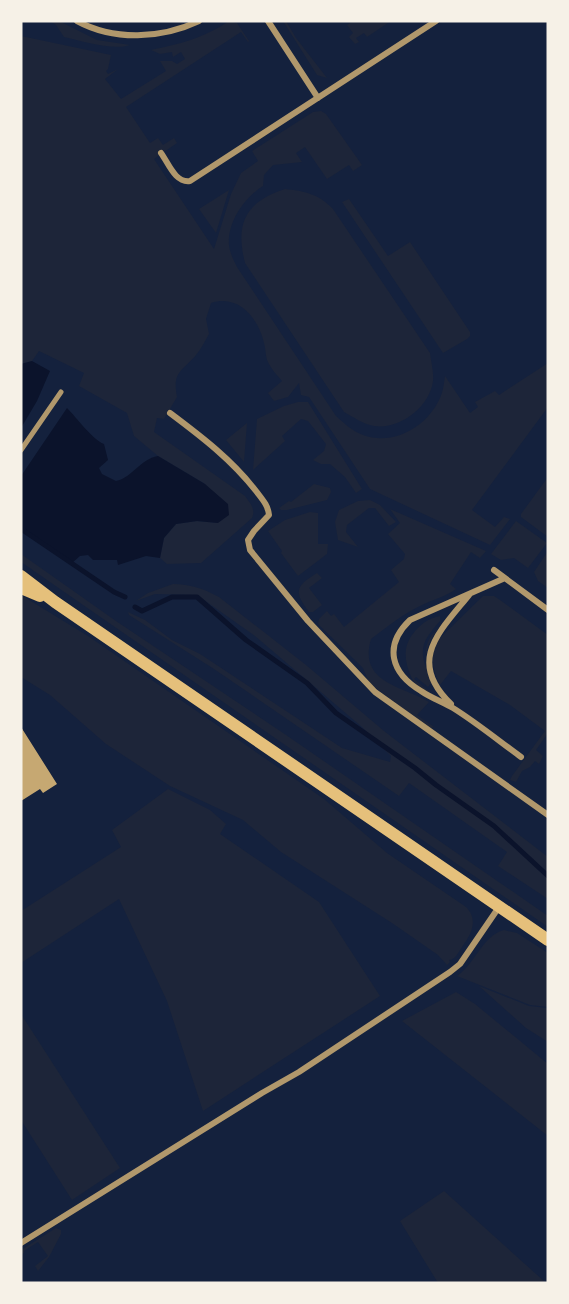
<svg xmlns="http://www.w3.org/2000/svg" width="569" height="1304" viewBox="0 0 569 1304" font-family="'PT Sans Narrow',sans-serif">
	<rect width="100%" height="100%" fill="#14213d"/>
	<!-- green -->
	<path fill="#1d2539" d="M50,21H59L97,40L130,45C114,51 81,41 64,37L56,25Z
		M229,21L237,23L249,41L248,42L241,32L126,107L150,143L158,138L163,145L174,138L177,143L154,159L214,249L231,194L241,173L258,161L252,151L313,112L321,111L326,114L362,165L353,171L349,165L327,179L305,147L296,153L302,162L273,165L264,175L263,186C245,197 227,222 229,245C230,253 233,259 237,267L336,416C345,424 352,431 363,435C394,446 427,427 440,398C443,392 444,383 445,376L470,413L478,407L475,402L495,391L499,395L548,363V407L472,510L495,527L504,517L510,519L490,545L370,489L309,397L301,395L299,383L288,397L274,401L268,393L282,381C277,375 271,369 268,362C265,356 266,349 264,343C258,318 239,294 211,303L206,319L209,334C205,341 201,349 196,355C182,372 172,371 177,397L164,419L157,418L154,432L245,496C250,503 256,509 252,518L201,563L167,564L160,558L164,538L176,524L197,521L218,523L205,484L158,456L134,436L127,413L79,386L84,373L39,351L32,361L21,364V36L111,55L108,69L106,71L108,74L118,69L105,79L121,99L166,71L160,61H172L177,64L185,59L181,52L173,57L172,52L160,54L151,50C180,44 204,38 229,21Z
		M283,21H286L296,38L327,78L317,75Z
		M353,21H391L367,37L364,33L356,38L359,42L355,44L349,37L353,33L347,25Z
		M285,189C304,191 319,194 333,209L430,353C431,362 434,372 433,381C430,407 399,430 374,426C363,424 353,417 344,412L245,263C235,224 245,202 285,189Z
		M229,190L216,233L199,209Z
		M349,199L388,256L410,242L470,332V336L467,339L443,353L342,202Z
		M298,402H308L362,489L356,493L345,477L330,464H321L313,460L324,451L326,444L308,421L301,419L282,436L285,441L253,470L257,419L284,406Z
		M247,423L244,462L226,440Z
		M548,477V537L521,517V514Z
		M314,484L330,488L331,492L327,500L287,510H281L279,508L289,501L291,502Z
		M370,500L380,505L396,522L389,526L375,508H369L347,525L346,532L358,547L338,540L335,522L339,510L358,501Z
		M390,509L486,551L480,558L471,552L450,584L456,589C445,597 434,599 422,605C403,614 388,626 371,639C358,683 402,686 429,702L417,715L434,727L430,729L369,683L363,668L318,624L319,619L327,611L331,616L334,614L344,627L399,582L391,570L404,559L405,554L388,534L400,523Z
		M310,512L318,513V544H328L327,554L298,576L281,553L282,551L268,531L285,520Z
		M516,521L547,543L528,568L514,558L501,560L491,554Z
		M548,551V588L538,581L534,572Z
		M21,554L116,621L289,737L548,916V927L21,562Z
		M317,573L322,578L309,588L322,605L313,612H309C293,591 296,586 317,573Z
		M173,584C190,584 204,589 219,597L306,665L384,731L548,857V899L498,866L507,852L409,783L399,796L214,669L129,615L128,612L145,620L172,640L200,654L342,748L390,762L391,756L362,727L255,636L197,595L155,594L136,601L148,593Z
		M21,595L88,636L324,799L387,853L466,907C479,920 471,935 462,947C458,953 455,960 449,960L450,962L447,965L438,955L392,923L281,852L243,820L170,786L106,744L50,695L21,677Z
		M483,596H494L500,600L548,635V733L536,750L543,756L539,764L535,761L530,767L522,771L516,782L510,780L512,776L545,731L510,705L451,671L440,685C432,669 429,653 440,638Z
		M440,616V621C426,637 418,646 426,668C425,641 426,642 443,622C427,642 420,657 432,682L428,687L416,677L414,679L431,693C425,690 415,686 412,679C403,659 402,643 419,627C425,621 431,618 440,616Z
		M168,789L210,810L226,824L220,834L319,902L380,996L203,1111L167,1001L119,899L21,963V911L121,847L112,830Z
		M504,930L517,933L548,953V1007L530,1005L457,976C476,963 482,936 504,930Z
		M479,986L529,1006L548,1008V1042L526,1028Z
		M456,992L475,1004L548,1064V1136L402,1021Z
		M21,1014L120,1168L72,1200L21,1120Z
		M444,1191L546,1283H438L400,1221Z
		M56,1228L61,1230V1234L49,1257L38,1271L35,1266L48,1256L38,1242L24,1251V1253L21,1255V1250Z"/>
	<!-- water -->
	<path fill="#0b132b" d="M32,361L50,371L37,401L21,428V364Z
		M67,408C77,418 92,439 104,444L108,460L99,468L102,474L116,481C132,478 140,459 158,456L205,484L228,504L229,515L218,523L197,521L176,524L164,538L160,558L146,556L118,565L117,560H93L88,555L80,556L71,564L21,526V476Z"/>
	<g fill="none" stroke-linecap="round" stroke-linejoin="round">
		<!-- stream -->
		<path stroke="#0b132b" stroke-width="5" d="M21,529L114,592L125,597
			M135,607L142,611L172,597H197L246,640L307,683L336,713L415,768L436,785L494,826L548,876"/>
	</g>
	<!-- building -->
	<path fill="#c6a872" d="M21,727L57,784L43,793L40,789L21,801Z"/>
	<g fill="none" stroke-linecap="round" stroke-linejoin="round">
		<!-- pedestrian -->
		<path stroke="#b1986c" stroke-width="5" d="M21,450L61,392"/>
		<!-- minor -->
		<path stroke="#b1986c" stroke-width="6" d="M77,21C114,41 161,39 199,21
			M268,21L318,98
			M161,153C169,164 175,183 190,181L436,21
			M170,413C202,437 232,460 256,491C262,499 268,505 269,515L254,531L248,540L250,550L308,621L375,692L548,815
			M494,570L548,610
			M505,578L410,620C383,646 391,673 421,691C431,698 443,702 453,708C477,723 499,741 521,757
			M451,704C406,661 440,631 469,595
			M21,1243L262,1093L299,1072L450,972L460,964L499,907"/>
		<!-- secondary -->
		<path stroke="#e5c07b" stroke-width="12" d="M21,576L55,602L548,940
			M21,588L40,596"/>
	</g>
	<!-- border -->
	<rect width="569" height="1304" fill="none" stroke="#f6f1e7" stroke-width="45"/>
</svg>
